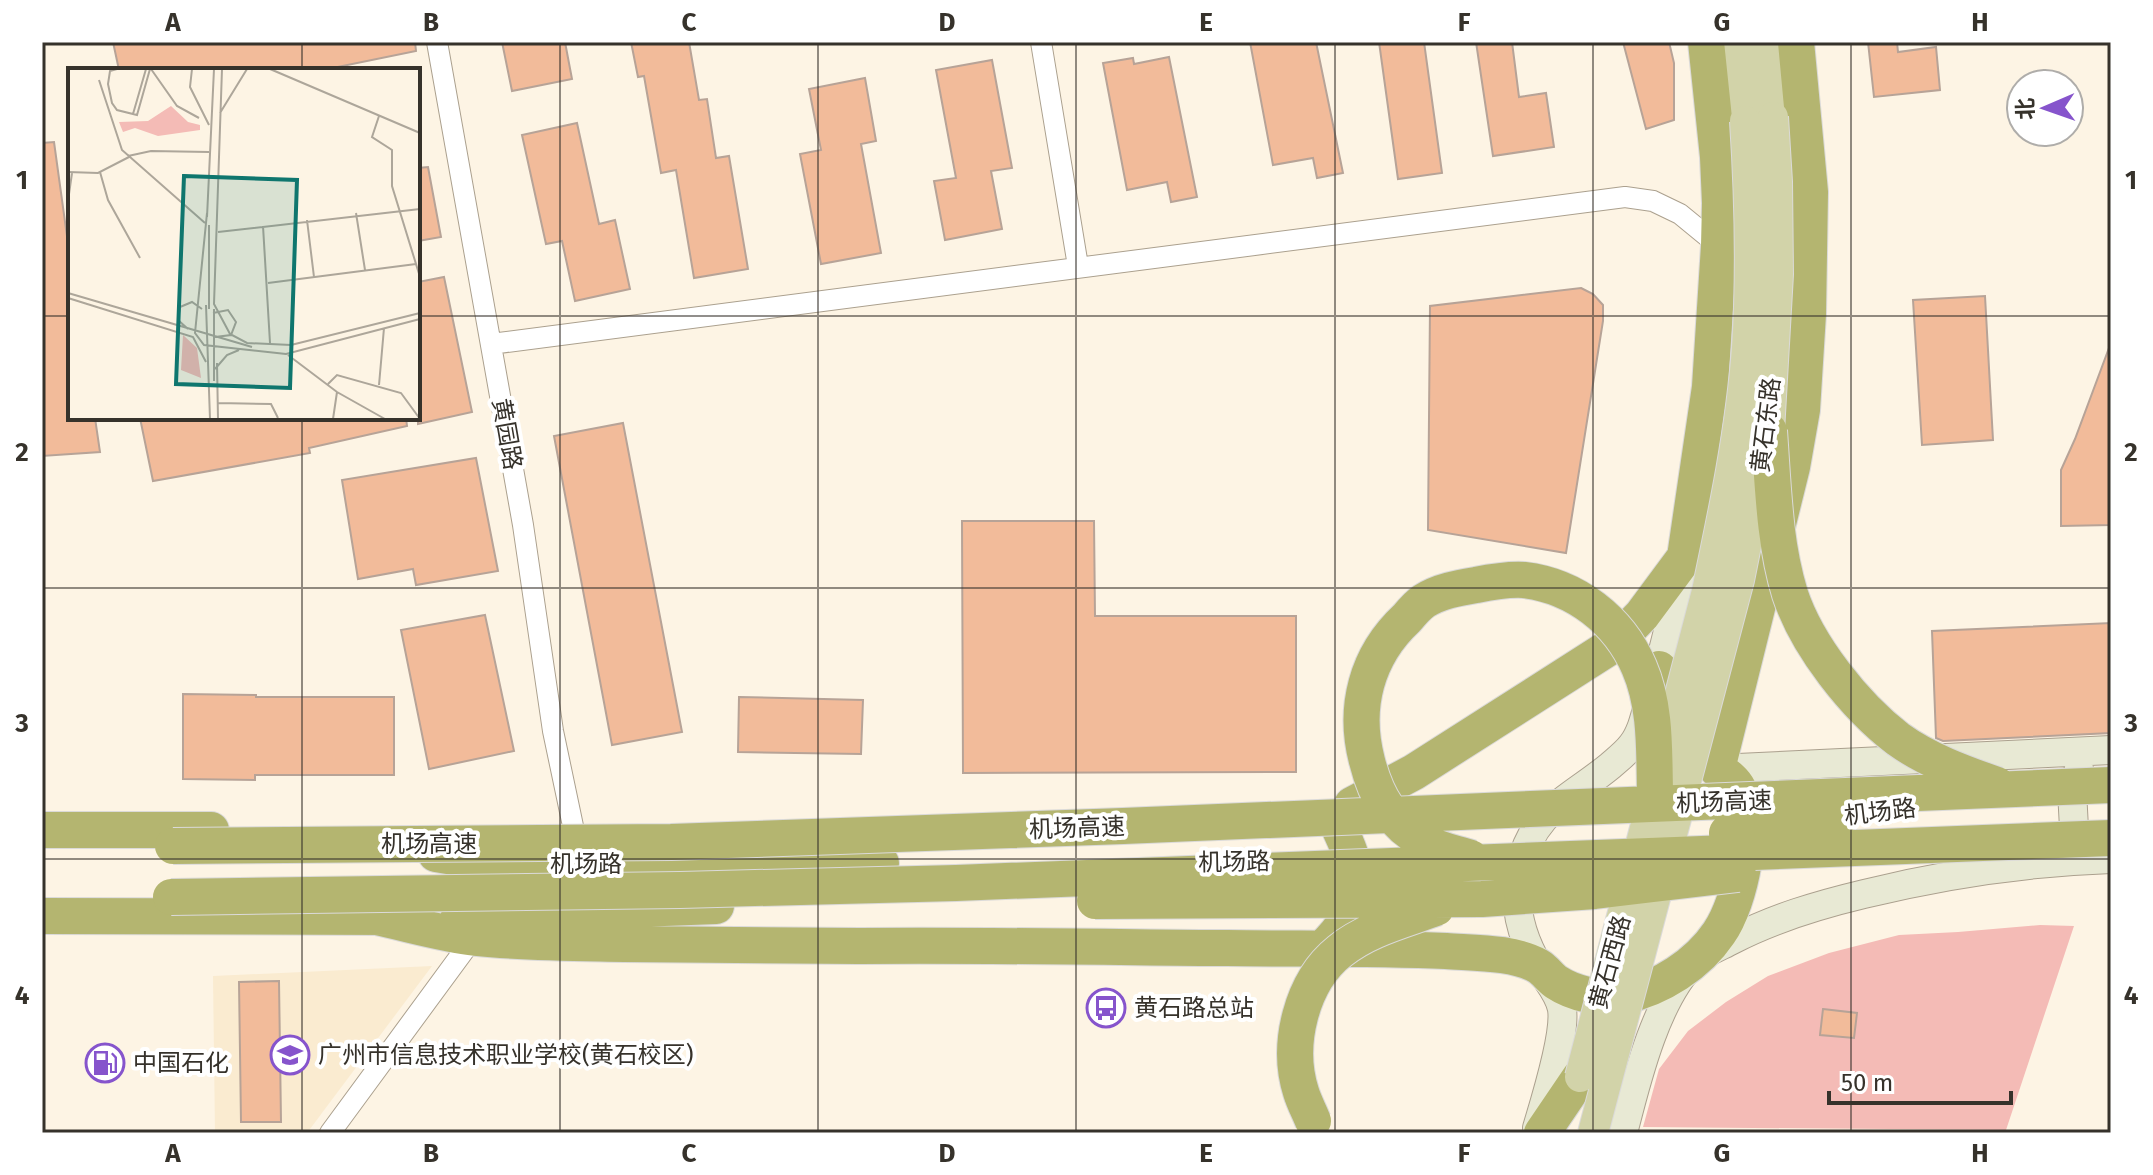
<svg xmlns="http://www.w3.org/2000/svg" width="2153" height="1175" viewBox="0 0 2153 1175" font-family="'Fira Sans','Noto Sans SC',sans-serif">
	<rect width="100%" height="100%" fill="#fdf4e4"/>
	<!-- built -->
	<path fill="#faebd0" d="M432,966L307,1133H215L213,976Z"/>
	<!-- green -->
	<path fill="#f4bbb6" d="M2040,925L2074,926L2006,1130L1643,1127L1659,1069L1688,1031L1726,1002L1768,976L1829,953L1899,935L1958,932Z"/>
	<!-- building -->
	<path fill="#f2bb9a" stroke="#b7a397" stroke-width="2" d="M113,42H415L416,51L323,70H119Z
		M502,42H565L572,79L512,91Z
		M631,42H689L699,100L707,99L716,158L729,156L748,269L694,278L676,170L661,173L644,76L638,77Z
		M1250,42H1316L1343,173L1317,178L1313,158L1273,165Z
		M1379,42H1424L1442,173L1398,179Z
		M1476,42H1512L1519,97L1546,93L1554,147L1493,156Z
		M1623,42H1669L1674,63V120L1646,129Z
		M1868,42H1897L1898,52L1936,47L1940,90L1874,97Z
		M1169,57L1197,197L1171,202L1167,182L1127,190L1103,63L1133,58L1134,64Z
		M992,60L1012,168L991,171L1002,229L945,240L934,181L956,178L936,70Z
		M865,78L876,141L861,144L881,253L821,264L800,154L821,150L809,89Z
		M577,123L599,224L615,220L630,289L575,301L562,241L546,244L522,135Z
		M54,142L70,258V418H95L100,452L42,456V143Z
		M428,167L441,237L418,241V168Z
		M444,277L472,412L418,424V282Z
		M1581,288L1593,294L1603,305V321L1566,553L1428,530L1430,306Z
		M1985,296L1993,440L1922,445L1913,300Z
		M2109,348H2111V525L2061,526V470L2075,439Z
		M140,418H406L407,426L309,448L310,453L153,481Z
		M623,423L682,732L612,745L554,436Z
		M476,458L498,571L416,585L413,569L358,579L342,480Z
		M962,521H1094L1095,616H1296V772L963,773Z
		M485,615L514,751L429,769L401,630Z
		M2111,623V733L1943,741L1936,738L1932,631Z
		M183,694L256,695V697H394V775H255V780L183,779Z
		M739,697L863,700L861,754L738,752Z
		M279,981L281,1122H241L239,982Z
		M1823,1009L1857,1013L1854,1038L1820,1035Z"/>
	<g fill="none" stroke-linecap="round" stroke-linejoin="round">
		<defs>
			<path id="street" d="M437,42L523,525L553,731L573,826
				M1041,42L1078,266
				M491,344L1625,197L1653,201L1680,214L1719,246
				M330,1133L474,937"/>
			<path id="secondary" d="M1708,766L1717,769L2111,750
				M2079,769L2072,791L2074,828L2091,853
				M1537,1128C1545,1101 1566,1035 1562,1009C1559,993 1547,981 1539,967C1521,937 1512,902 1520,868C1532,811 1570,799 1610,766C1618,759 1626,753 1632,745C1643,731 1646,711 1651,694C1664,651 1674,607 1683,564
				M1623,1133C1636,1082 1656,998 1695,961C1705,952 1721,946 1732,940C1774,918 1818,905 1864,894C1945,874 2028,862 2111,859"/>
			<path id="primary" d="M1735,42L1745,121
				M1764,42L1773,117"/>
			<path id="highway" d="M1659,669C1671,688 1682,707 1708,706
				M1352,805L1414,772L1613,645L1642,615L1685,557L1710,387L1719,246L1720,203L1718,157L1706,42
				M42,830H211
				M436,854L471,860L536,864L881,863
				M42,916L400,917
				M459,916L716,906
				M376,917C409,924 443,934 476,938C525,943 575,943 625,944C703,945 781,946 859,946C982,945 1105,947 1227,948C1300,949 1373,948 1446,951C1474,953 1514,952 1538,966C1545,970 1550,978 1556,982C1574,994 1602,1000 1623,996C1660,989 1698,964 1719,933C1741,901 1756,826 1739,790C1734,780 1726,775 1717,769L1792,467L1802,410L1808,314L1810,192L1796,42
				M1322,949C1369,904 1362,874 1335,819
				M1542,1133L1580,1077"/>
		</defs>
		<!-- street casing -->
		<use href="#street" stroke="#aba08e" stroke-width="22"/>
		<!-- secondary casing -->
		<use href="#secondary" stroke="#aba08e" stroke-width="30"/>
		<!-- primary casing -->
		<use href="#primary" stroke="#dbdad9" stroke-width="32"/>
		<!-- highway casing -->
		<use href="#highway" stroke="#dbdad9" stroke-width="38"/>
		<!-- street -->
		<use href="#street" stroke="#fff" stroke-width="20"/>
		<!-- secondary -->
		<use href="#secondary" stroke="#e8e9d4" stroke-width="28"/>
		<!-- primary -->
		<use href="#primary" stroke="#d2d3a9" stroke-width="30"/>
		<!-- highway -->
		<use href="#highway" stroke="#b4b570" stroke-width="36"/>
		<defs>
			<path id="primary-bridge" d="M1580,1077L1707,591C1724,511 1741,430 1747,348C1752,273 1750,197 1745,121
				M1593,1133L1739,580L1769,431L1778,274L1777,182L1773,117"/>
			<path id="highway-bridge" d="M1769,431C1773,485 1774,542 1790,594C1807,646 1855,706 1898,739C1927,760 1963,773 1997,785
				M1727,833L1839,818
				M173,846L671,842L1123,826L2111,785
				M1471,858C1456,853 1438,850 1425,842C1392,824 1376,797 1367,761C1353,708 1366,656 1407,618C1412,612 1418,605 1424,601C1440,591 1458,588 1476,585C1491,582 1509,579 1524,580C1575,586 1619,620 1639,667C1656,706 1654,750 1655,792
				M171,897L680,890L956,883L2111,838
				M1095,901L1482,899L1595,891L1738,874
				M1313,1121C1309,1111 1304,1102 1301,1092C1286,1045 1301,982 1340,951C1367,929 1404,920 1436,908"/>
		</defs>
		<!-- primary-bridge casing -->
		<use href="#primary-bridge" stroke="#dbdad9" stroke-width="32" stroke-linecap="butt"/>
		<!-- highway-bridge casing -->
		<use href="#highway-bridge" stroke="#dbdad9" stroke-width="38" stroke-linecap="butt"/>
		<!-- primary-bridge -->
		<use href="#primary-bridge" stroke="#d2d3a9" stroke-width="30"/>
		<!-- highway-bridge -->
		<use href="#highway-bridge" stroke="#b4b570" stroke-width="36"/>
	</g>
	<!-- grid -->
	<path fill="none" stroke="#36322b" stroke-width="2" stroke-opacity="0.55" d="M302,42V70M560,42V1133M818,42V1133M1076,42V1133M1335,42V1133M1593,42V1133M1851,42V1133M42,316H70M418,316H2111M302,418V1133M42,588H2111M42,859H2111"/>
	<!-- icons -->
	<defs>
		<symbol id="bus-ring" viewBox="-11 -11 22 22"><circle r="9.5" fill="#fff" stroke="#8654cc" stroke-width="1.5"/><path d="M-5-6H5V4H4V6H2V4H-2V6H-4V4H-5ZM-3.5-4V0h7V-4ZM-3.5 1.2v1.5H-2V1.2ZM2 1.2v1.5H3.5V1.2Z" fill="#8654cc"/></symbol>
		<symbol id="school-ring" viewBox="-11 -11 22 22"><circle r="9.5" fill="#fff" stroke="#8654cc" stroke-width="1.5"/><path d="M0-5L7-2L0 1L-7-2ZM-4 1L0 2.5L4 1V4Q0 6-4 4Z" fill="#8654cc"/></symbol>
		<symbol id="fuel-ring" viewBox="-11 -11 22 22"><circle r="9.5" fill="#fff" stroke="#8654cc" stroke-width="1.5"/><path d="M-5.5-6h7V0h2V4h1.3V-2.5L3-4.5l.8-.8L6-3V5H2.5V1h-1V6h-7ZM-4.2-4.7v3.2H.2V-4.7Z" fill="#8654cc"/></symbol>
	</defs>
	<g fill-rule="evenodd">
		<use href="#bus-ring" x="1084" y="986" width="44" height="44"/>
		<use href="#school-ring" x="268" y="1033" width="44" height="44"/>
		<use href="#fuel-ring" x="83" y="1041" width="44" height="44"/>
	</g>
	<g text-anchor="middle" stroke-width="8" stroke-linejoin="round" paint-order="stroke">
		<!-- street labels -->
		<g font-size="24" fill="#36322b" stroke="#fff">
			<text transform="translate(1766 425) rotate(-83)" y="8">黄石东路</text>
			<text transform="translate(507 434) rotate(80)" y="8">黄园路</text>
			<text transform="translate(1724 802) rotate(-2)" y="8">机场高速</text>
			<text transform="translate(1880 812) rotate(-7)" y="8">机场路</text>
			<text transform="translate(1077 828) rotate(-2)" y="8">机场高速</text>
			<text x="429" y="852">机场高速</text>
			<text transform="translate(1234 862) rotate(-1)" y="8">机场路</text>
			<text x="586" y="872">机场路</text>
			<text transform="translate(1610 962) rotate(-75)" y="8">黄石西路</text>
		</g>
		<!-- poi labels -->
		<g font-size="24" fill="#36322b" stroke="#fff" text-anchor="start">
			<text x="1134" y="1016">黄石路总站</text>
			<text x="318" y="1063">广州市信息技术职业学校(黄石校区)</text>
			<text x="133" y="1071">中国石化</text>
		</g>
	</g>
	<!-- overview -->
	<g transform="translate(68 68)">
		<rect width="352" height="352" fill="#fdf4e4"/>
		<path d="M103,38L120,54L132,57V62L90,68L67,60L55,64L51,54L80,53ZM115,267L129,280L133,310L113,302Z" fill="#f4bbb6"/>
		<path fill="none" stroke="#ada69a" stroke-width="2" d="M49,1L42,3L40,16L44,35L49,42L69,47L82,1M83,1L109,38L131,50M124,1L122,19L141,57M154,1L146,236L162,266L179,275L223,277L352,245M202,1L352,65M31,12L54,82L137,155M152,45L179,1M65,46L78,1M311,48L304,69L324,82V118L352,209M60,88L83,83L141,84M0,104L30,105L61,89M32,104L40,132L72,190M0,133L4,105M139,145L127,265L136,277L218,286L352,251M288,145L297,202M139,149L146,1M239,152L246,209M195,158L202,275M150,164L352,141M200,215L348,196M0,225L184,279M0,230L125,269L138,294M138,237L142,351M141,241V157M146,241V313M145,245L160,242L168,254L163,267L147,269M120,261L110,252L112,239L124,234L134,241M220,287L269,324L317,351M149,295L150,351M147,301L159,287L171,282M260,316L269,307L333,325L352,351M311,317L316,260M150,335L203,336L210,350M265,351L269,324"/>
		<path fill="#0f766e" fill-opacity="0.15" stroke="#0f766e" stroke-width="4" d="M116,108L229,112L222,320L108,316Z"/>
		<rect width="352" height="352" fill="none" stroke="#36322b" stroke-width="4"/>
	</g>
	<!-- border -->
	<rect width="2153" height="1175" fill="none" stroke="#ffffff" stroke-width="88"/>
	<!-- north arrow -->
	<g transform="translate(2045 108) rotate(268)"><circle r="38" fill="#ffffff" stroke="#afadaa" stroke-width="2"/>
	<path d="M0-6L14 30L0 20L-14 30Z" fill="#8654cc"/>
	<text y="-12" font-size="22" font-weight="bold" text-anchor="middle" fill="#36322b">北</text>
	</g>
	<!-- scale -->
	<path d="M1829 1091v12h182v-12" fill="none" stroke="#36322b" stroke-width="4"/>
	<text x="1841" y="1091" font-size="24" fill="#36322b" stroke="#ffffff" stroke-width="6" paint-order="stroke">50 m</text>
	<rect x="44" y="44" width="2065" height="1087" fill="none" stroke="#36322b" stroke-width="3"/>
	<g font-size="26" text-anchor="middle" font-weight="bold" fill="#36322b">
		<text x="173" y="31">A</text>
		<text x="431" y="31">B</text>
		<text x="689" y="31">C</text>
		<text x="947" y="31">D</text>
		<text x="1206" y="31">E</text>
		<text x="1464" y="31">F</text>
		<text x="1722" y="31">G</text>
		<text x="1980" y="31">H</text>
		<text x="22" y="189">1</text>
		<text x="2131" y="189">1</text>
		<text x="22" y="461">2</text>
		<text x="2131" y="461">2</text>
		<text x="22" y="732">3</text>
		<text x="2131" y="732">3</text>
		<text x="22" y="1004">4</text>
		<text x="2131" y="1004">4</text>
		<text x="173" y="1162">A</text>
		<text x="431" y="1162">B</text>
		<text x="689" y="1162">C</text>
		<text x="947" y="1162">D</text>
		<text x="1206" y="1162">E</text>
		<text x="1464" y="1162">F</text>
		<text x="1722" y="1162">G</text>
		<text x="1980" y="1162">H</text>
	</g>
</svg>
